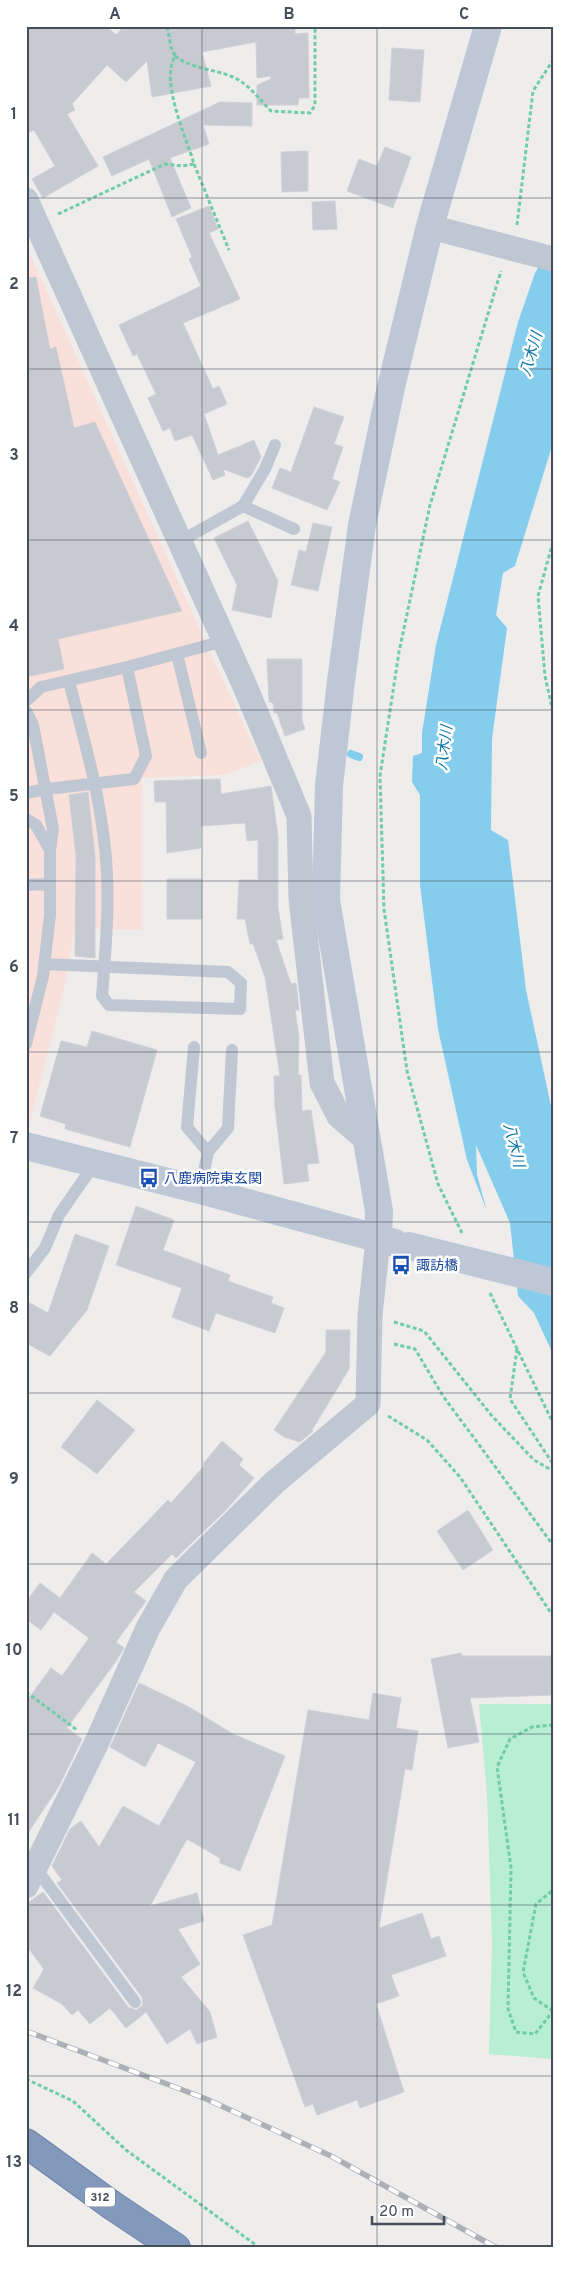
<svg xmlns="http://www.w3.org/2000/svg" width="579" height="2274" viewBox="0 0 579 2274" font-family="Overpass,'Noto Sans JP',sans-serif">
	<rect width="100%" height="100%" fill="#efecec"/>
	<!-- medical -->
	<path fill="#fae0da" d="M26,245L213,659L261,761L224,775L142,778V930L75,928L65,985L29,1125H26Z"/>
	<!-- green -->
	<path fill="#b8eed2" d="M479,1704H553V2059L489,2054L492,1943L487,1793Z"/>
	<!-- water -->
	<path fill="#85cdec" d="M553,244V443L515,566L503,573L496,615L507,628L492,739L491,830L508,840L526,990L553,1115V1354L534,1313L518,1296L510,1223L476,1145L477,1175L487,1211L467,1160L438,1029L420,885V795L412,782L413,756L422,753V733L436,645L518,322L535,273Z"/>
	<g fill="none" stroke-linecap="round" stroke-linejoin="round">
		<!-- stream -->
		<path stroke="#85cdec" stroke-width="8" d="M351,754L359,757"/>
	</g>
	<!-- building -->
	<path fill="#c8cad2" stroke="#d0d1d8" d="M26,26H106L116,35L124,26H295V34L308,33L309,98H299L298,105H257V85L271,79L270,76L257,78L256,42L202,52L211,86L152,97L147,61L126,82L107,65L72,104L75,110L67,114L98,166L43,198L32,179L55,166L34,130L26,134Z
		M392,48L424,50L420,102L389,100Z
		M220,102L252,103V126L203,125L209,144L170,158L191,208L172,217L149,159L112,176L103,157Z
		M385,147L411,157L393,208L347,191L359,159L377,166Z
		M308,151V191L282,192L281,152Z
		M335,201L337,229L313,230L312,202Z
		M209,206L218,229L209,233L240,299L183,323L213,389L219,386L227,404L204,414L218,455L254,440L261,457L251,476L247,478L223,469L225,475L213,480L192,435L175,441L170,428L163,431L148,398L156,394L137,354L133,356L119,325L201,286L189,259L192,257L176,219Z
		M36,277L50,349L56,347L74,428L95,422L182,611L58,639L64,669L26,677V278Z
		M314,407L344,417L334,444L343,447L332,479L340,482L327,510L272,488L280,468L291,472Z
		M248,521L278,581L271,618L232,610L237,585L214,538Z
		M313,523L332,527L318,591L291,585L299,550L306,552Z
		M267,659H302V721L305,729L285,736L277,713H274L273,703L269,702Z
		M220,779L221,794L271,786L278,836V908L283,939L276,940L291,984L296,983L299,1010H295L299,1037L298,1075H301L302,1111L311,1110L319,1163L307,1164L309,1181L284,1184L275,1107L274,1076H280L265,977L253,944H250L245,919H237L239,880H258V840L247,841L245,823L201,826V848L167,853L166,802H155L154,781Z
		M88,792L95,856V958L75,956L76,856L69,795Z
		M167,879H202V919H167Z
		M92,1031L157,1050L130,1147L65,1129L66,1124L40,1116L61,1041L87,1047Z
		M136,1206L174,1220L163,1250L230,1275L228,1281L273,1297L271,1303L284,1308L275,1333L216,1313L209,1331L172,1317L182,1288L116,1265Z
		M75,1234L109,1246L87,1310L50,1356L26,1343V1301L48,1313Z
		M326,1330H350L349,1369L312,1430L313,1431L300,1442L284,1437L274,1430L326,1352Z
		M97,1400L135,1430L97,1474L61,1447Z
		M222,1441L243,1459L239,1465L254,1478L226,1510L176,1558L172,1554L134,1592L146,1601L116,1642L124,1648L114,1664L67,1728L82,1739L59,1786L26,1836V1702L51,1668L62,1676L89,1638L54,1612L41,1630L26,1619V1602L40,1583L60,1598L92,1553L106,1564L168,1500L171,1503L204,1466L203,1464Z
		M468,1510L493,1550L463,1570L437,1531Z
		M461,1653L462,1656H553V1695L470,1698L479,1742L448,1748L431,1659Z
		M139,1683L189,1707L233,1734L285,1756L240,1871L220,1863V1858L187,1839L150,1906L197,1893L204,1921L178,1929L200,1964L181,1977L210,2012L217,2037L197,2044L190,2029L167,2044L146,2012L126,2028L110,2008L90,2024L78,2010L72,2015L62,2004L33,1988L44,1969L26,1945V1904L43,1892L128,2007L136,2010L143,2005L142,1997L57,1883L62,1880L52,1866L70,1829L81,1821L99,1847L123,1806L159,1826L196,1762L158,1743L145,1767L110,1747Z
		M373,1693L401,1698L396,1728L418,1731L412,1770L405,1769L379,1928L422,1913L431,1939L439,1936L446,1956L391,1975L399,1996L376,2004L404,2092L360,2108L357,2100L317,2115L313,2104L305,2107L243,1935L272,1925L308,1710L369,1720Z"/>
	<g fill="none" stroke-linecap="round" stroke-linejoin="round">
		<defs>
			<path id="highway" d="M26,2143L113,2206L176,2248"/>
		</defs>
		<!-- highway casing -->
		<use href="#highway" stroke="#6e84a8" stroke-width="30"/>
		<!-- path -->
		<path stroke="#70cca7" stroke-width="3" stroke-dasharray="4 2.5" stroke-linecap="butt" d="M175,56C192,69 214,69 233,77C249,84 259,99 271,111L310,113L315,105V26
			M194,164L229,250
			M58,214L165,164L182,166L194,164C186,136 160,82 175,56L171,47L167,26
			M517,225L533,91L553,60
			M553,542L538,596L545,676L553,712
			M462,1233L438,1184L407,1071L384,909L380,776L399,652L430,505L501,271
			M490,1293L553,1423
			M394,1322L424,1331L492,1416L534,1460L553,1471
			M394,1344L415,1349L443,1396L553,1545
			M517,1349L510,1399L553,1464
			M388,1416L427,1440L460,1477L553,1616
			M26,1692L77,1730
			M553,1725L532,1727L510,1739L497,1767L511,1868L508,2009L516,2032L535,2034L553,2011
			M553,2011L534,1998L523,1972L536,1904L553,1890
			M26,2079L73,2101L126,2150L260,2248"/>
		<!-- lane -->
		<path stroke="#bfc7d2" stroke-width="12" d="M243,506L294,529
			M179,542L243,506L265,469L275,445
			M177,654L201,753
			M26,701L41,687L127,667
			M26,711L33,725L53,829L50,850V915L43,976L26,1044
			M26,793L47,789L134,779L146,756L127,667L224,641
			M26,819L36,825L50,850
			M26,885L50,884
			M44,964L228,972L241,983L240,1009L109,1005L102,996C106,945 111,891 104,840C98,786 82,733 69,681
			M194,1047L187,1127L208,1152
			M200,1190L208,1152L228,1128L232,1050
			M26,1273L45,1248L59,1215L95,1163
			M35,1867L135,2002"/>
		<!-- street -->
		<path stroke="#bfc7d2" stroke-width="25" d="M26,200L244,684L299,816L301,899L322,1083L339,1116L367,1140
			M26,1886L96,1744L148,1628L176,1579L275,1482L368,1404L370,1315L378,1240"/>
		<!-- secondary -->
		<path stroke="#bec7d6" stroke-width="28" d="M26,1146L200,1190L395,1243
			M378,1240L379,1211L326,900L329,786L341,681L362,525L391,387L430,226L488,26"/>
		<!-- highway -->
		<use href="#highway" stroke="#8299bc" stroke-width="28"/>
		<defs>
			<path id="rail" d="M26,2031L204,2098L331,2156L497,2248"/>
		</defs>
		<!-- rail casing -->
		<use href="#rail" stroke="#aeb0b7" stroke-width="5.5"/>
		<!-- rail -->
		<use href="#rail" stroke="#fff" stroke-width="4" stroke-dasharray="11" stroke-linecap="butt"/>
		<!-- street-bridge -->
		<path stroke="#bfc7d2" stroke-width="25" d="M446,231L553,259"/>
		<!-- secondary-bridge -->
		<path stroke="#bec7d6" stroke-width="28" d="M409,1246L553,1282"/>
	</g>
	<!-- grid -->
	<path fill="none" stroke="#444d59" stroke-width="1" stroke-opacity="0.55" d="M202,26V2248M377,26V2248M26,198H553M26,369H553M26,540H553M26,710H553M26,881H553M26,1052H553M26,1222H553M26,1393H553M26,1564H553M26,1734H553M26,1905H553M26,2076H553"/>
	<!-- icons -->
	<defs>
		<symbol id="bus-bare" viewBox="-9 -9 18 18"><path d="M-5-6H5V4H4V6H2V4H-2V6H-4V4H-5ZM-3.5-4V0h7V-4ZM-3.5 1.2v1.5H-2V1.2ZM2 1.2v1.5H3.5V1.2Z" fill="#1a4fb4" stroke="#fff" stroke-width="2.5" paint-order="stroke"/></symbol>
	</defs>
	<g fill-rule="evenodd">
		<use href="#bus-bare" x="135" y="1164" width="28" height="28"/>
		<use href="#bus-bare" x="387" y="1251" width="28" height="28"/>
	</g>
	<g text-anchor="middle" stroke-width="5" stroke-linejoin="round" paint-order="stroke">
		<!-- shield labels -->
		<rect fill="#fff" stroke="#7c828b" stroke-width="1" x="85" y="2187.5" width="30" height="19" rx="4"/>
		<g font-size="12" font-weight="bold" fill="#444d59">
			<text x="100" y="2201">312</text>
		</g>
		<!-- transit labels -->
		<g font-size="14" fill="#164399" stroke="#fff" text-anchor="start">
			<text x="164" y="1183">八鹿病院東玄関</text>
			<text x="416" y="1270">諏訪橋</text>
		</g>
		<!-- water labels -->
		<g font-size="15" font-style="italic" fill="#0b77a6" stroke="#fff">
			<text transform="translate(531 354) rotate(-74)" y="5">八木川</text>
			<text transform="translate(444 748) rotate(-83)" y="5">八木川</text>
			<text transform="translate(514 1145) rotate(76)" y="5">八木川</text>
		</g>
	</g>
	<!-- border -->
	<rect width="579" height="2274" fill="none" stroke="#ffffff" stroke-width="55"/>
	<!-- scale -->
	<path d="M372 2216v8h72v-8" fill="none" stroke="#444d59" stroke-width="2.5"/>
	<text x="379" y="2216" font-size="15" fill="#444d59" stroke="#ffffff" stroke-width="4" paint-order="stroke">20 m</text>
	<rect x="28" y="28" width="524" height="2218" fill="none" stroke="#444d59" stroke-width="2"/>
	<g font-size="16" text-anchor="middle" font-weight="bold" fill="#444d59">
		<text x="115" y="19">A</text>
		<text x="289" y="19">B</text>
		<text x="464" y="19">C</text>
		<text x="14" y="119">1</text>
		<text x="14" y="289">2</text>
		<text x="14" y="460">3</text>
		<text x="14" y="631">4</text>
		<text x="14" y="801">5</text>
		<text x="14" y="972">6</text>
		<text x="14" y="1143">7</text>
		<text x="14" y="1313">8</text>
		<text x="14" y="1484">9</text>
		<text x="14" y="1655">10</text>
		<text x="14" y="1825">11</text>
		<text x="14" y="1996">12</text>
		<text x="14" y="2167">13</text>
	</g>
</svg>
